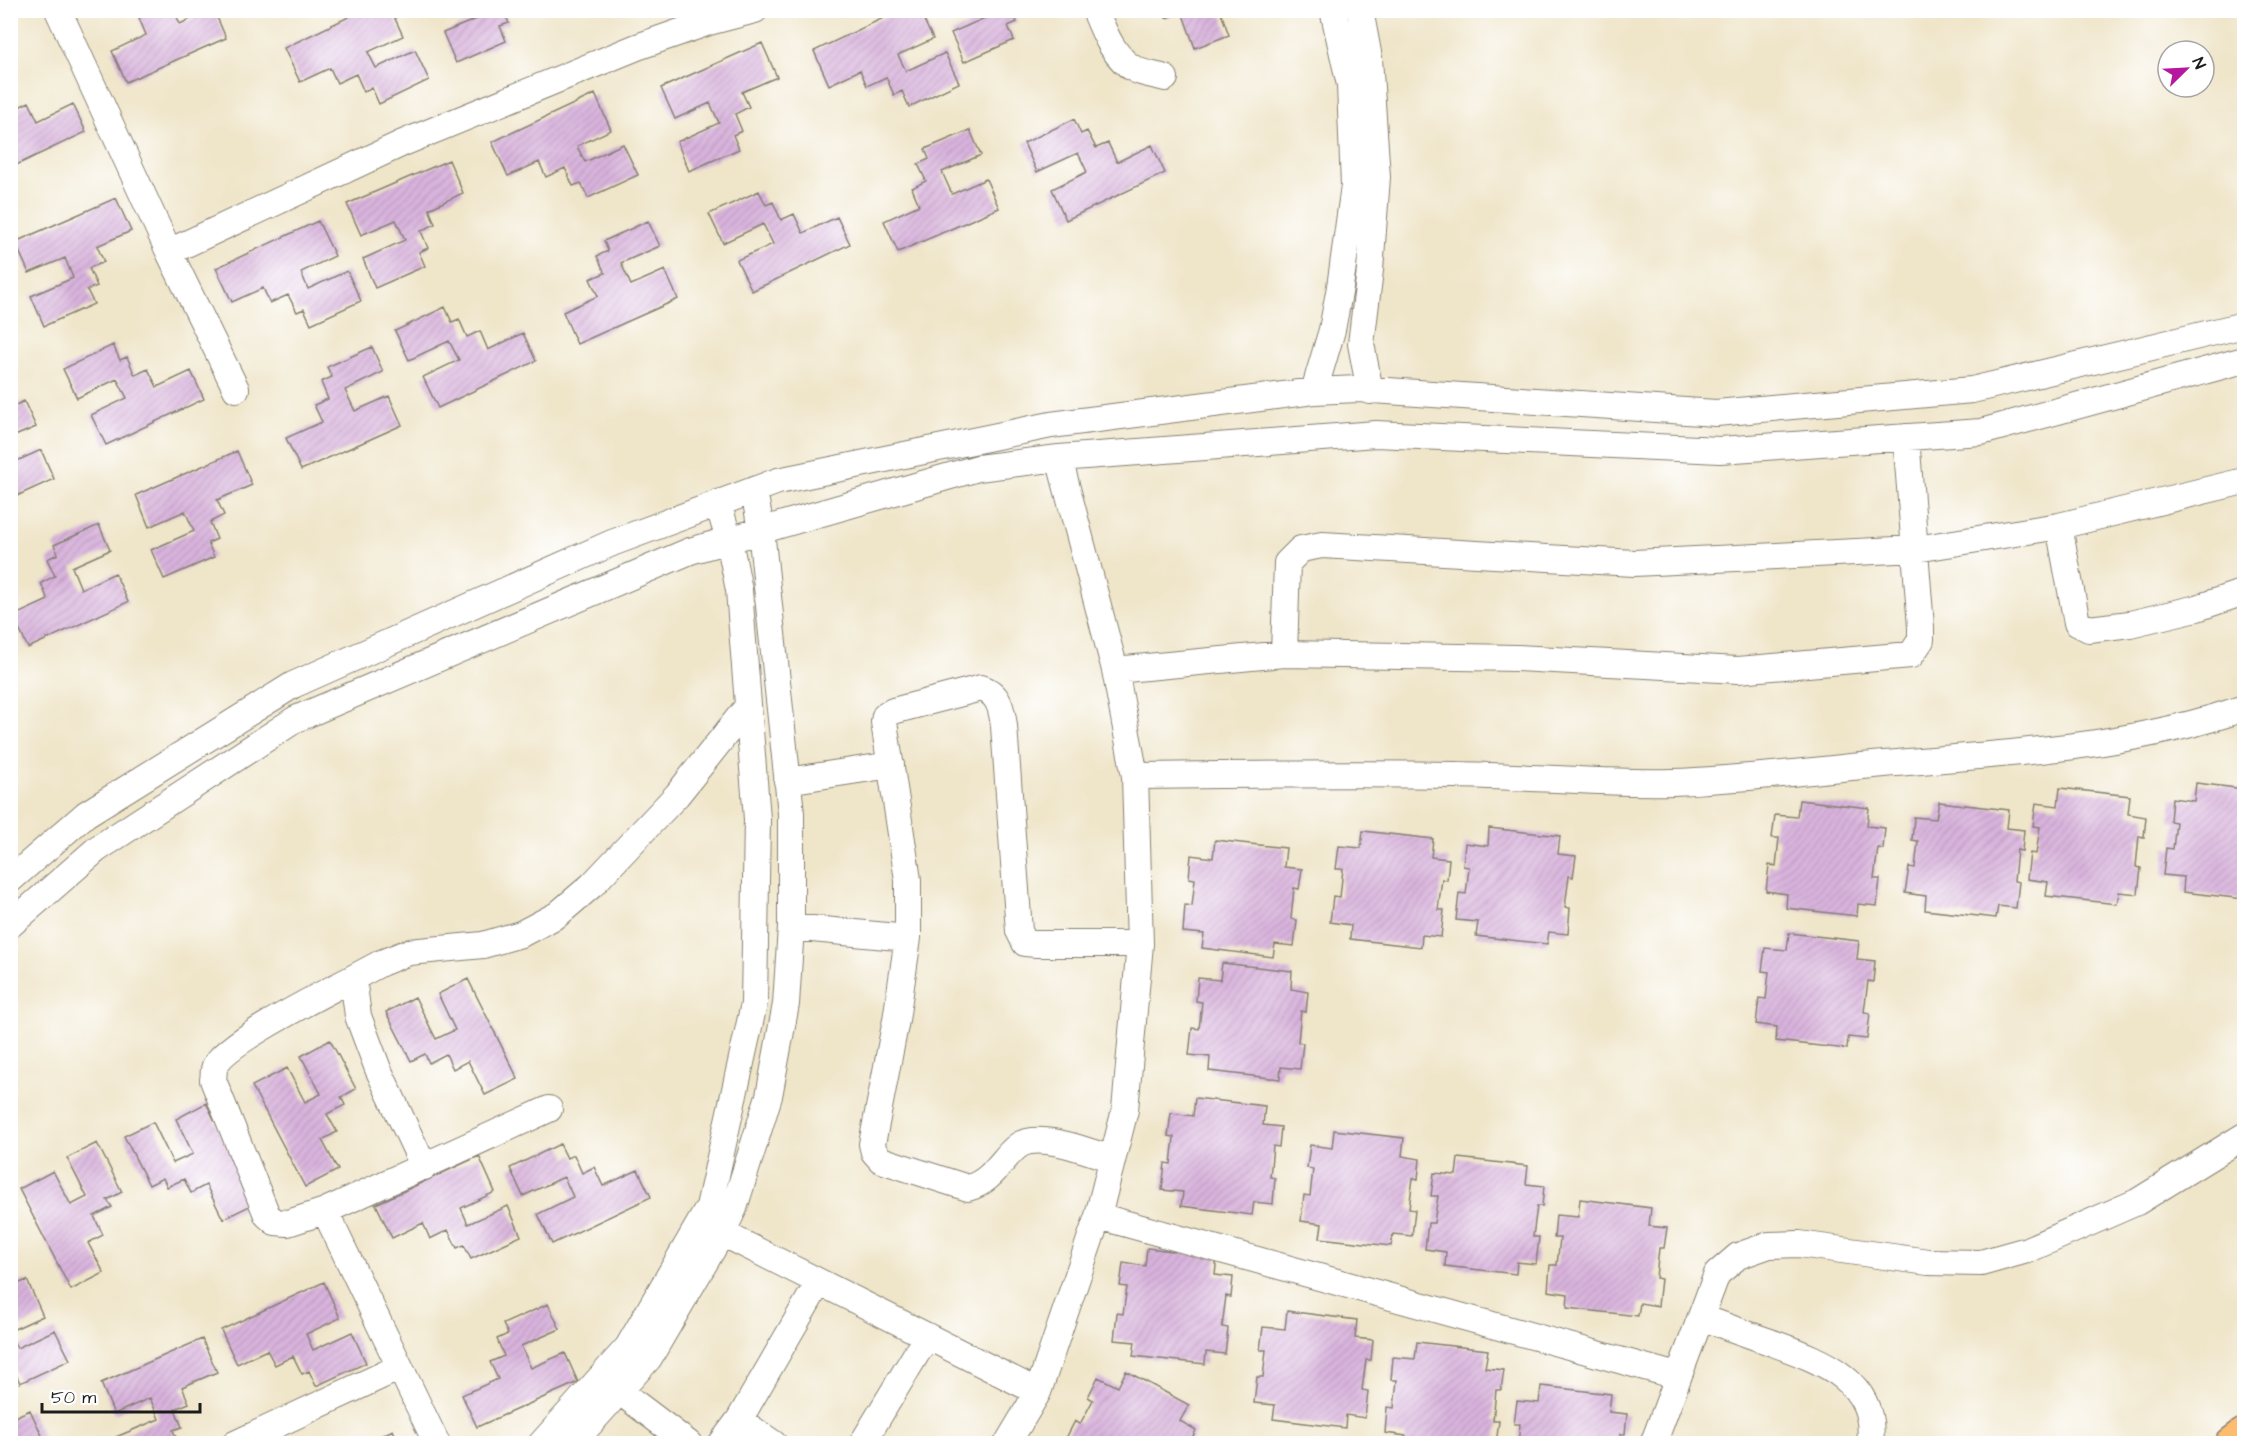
<svg xmlns="http://www.w3.org/2000/svg" width="2255" height="1454" viewBox="0 0 2255 1454" font-family="'Architects Daughter',sans-serif">
	<defs>
		<pattern id="building-hatch" width="6" height="6" patternUnits="userSpaceOnUse" patternTransform="scale(1.5)"><rect width="6" height="6" fill="#d9b4dd"/><path d="M-1 1l2-2M0 6l6-6M5 7l2-2" fill="none" stroke="#ba9abd"/></pattern>
	</defs>
	<rect width="100%" height="100%" fill="#fff"/>
	<filter id="ink" filterUnits="userSpaceOnUse"><feTurbulence type="fractalNoise" baseFrequency=".0167" numOctaves="2"/><feDisplacementMap in="SourceGraphic" scale="12" xChannelSelector="R" yChannelSelector="G"/><feConvolveMatrix kernelMatrix="1 2 1 2 8 2 1 2 1" color-interpolation-filters="sRGB"/></filter>
	<filter id="wash" filterUnits="userSpaceOnUse"><feTurbulence type="fractalNoise" baseFrequency=".008" numOctaves="4" result="noise"/><feDisplacementMap in="SourceGraphic" scale="24" xChannelSelector="R" yChannelSelector="G"/><feGaussianBlur stdDeviation="1.35" result="paint"/><feColorMatrix in="noise" values="0 0 0 0 0 0 0 0 0 0 0 0 0 0 0 0 0 1.4 0 .05"/><feComposite in="paint" operator="in"/></filter>
	<g filter="url(#wash)">
		<rect width="100%" height="100%" fill="#efe5c9"/>
		<g id="blocks">
			<!-- building -->
			<path fill="url(#building-hatch)" d="M153,10H174L180,24L209,10H214L226,38L126,82L112,51L146,35L139,18Z
				M363,10H391L403,36L368,52L376,68L415,50L429,80L379,104L372,88L364,92L356,74L337,83L330,68L300,82L284,48Z
				M484,10H503L509,23L500,26L506,41L456,63L443,33L486,15Z
				M900,10H919L933,39L898,55L906,71L945,53L959,83L909,107L902,91L894,95L886,77L867,86L860,70L829,85L814,51Z
				M992,10H1012L1017,22L1008,26L1014,40L964,62L951,33L994,14Z
				M1163,10H1220L1229,35L1195,48L1182,12L1166,18Z
				M762,43L777,77L742,92L749,107L735,114L742,131L733,135L739,149L689,171L677,142L719,123L710,103L675,119L661,88Z
				M595,94L611,130L577,146L585,162L623,144L638,175L588,198L581,183L573,186L565,168L546,177L539,162L508,176L492,142Z
				M10,95L17,108L29,102L38,121L73,104L86,132L10,168Z
				M1074,119L1081,134L1087,131L1096,148L1108,143L1117,162L1152,145L1165,173L1066,220L1052,189L1087,172L1078,153L1037,172L1024,143Z
				M970,130L981,155L942,172L952,194L986,179L999,208L898,252L884,221L919,205L912,188L926,181L918,164L929,159L925,149Z
				M449,160L463,193L429,209L435,224L421,231L428,248L419,252L425,266L375,288L363,259L405,240L396,220L361,235L347,204Z
				M759,191L766,205L773,202L781,220L794,214L803,233L837,217L850,244L752,291L737,260L773,244L763,224L723,243L709,214Z
				M116,198L131,231L97,246L104,262L89,268L97,286L87,290L94,304L44,326L31,296L73,278L65,258L29,273L15,242Z
				M318,221L335,256L301,272L308,289L347,271L361,301L311,324L304,309L297,312L288,295L270,303L263,288L232,302L216,268Z
				M648,221L660,246L621,263L631,285L665,270L678,299L577,344L563,312L598,296L590,279L605,273L597,256L608,251L604,241Z
				M445,307L452,322L459,319L467,337L480,331L488,350L523,333L536,361L438,408L423,377L459,360L449,341L409,360L395,331Z
				M113,345L120,360L127,357L135,375L148,369L157,387L191,371L204,399L106,445L91,415L127,398L117,379L77,398L63,369Z
				M372,347L383,372L345,390L355,411L389,396L402,425L301,470L286,438L322,422L314,405L328,399L321,382L332,377L327,367Z
				M24,401L36,427L10,438V408Z
				M41,450L54,479L10,499V464Z
				M237,451L252,485L217,500L224,515L210,522L217,539L208,543L214,557L164,579L151,550L194,531L185,511L149,527L136,495Z
				M99,525L110,550L72,567L81,589L115,573L128,602L28,648L13,616L48,600L41,583L55,576L47,559L58,554L54,545Z
				M2196,783L2244,789V899L2183,892L2184,877L2163,875L2166,848L2173,849L2176,822L2170,821L2172,798L2194,801Z
				M2060,788L2130,796L2128,814L2146,817L2144,837L2139,836L2136,867L2141,868L2138,894L2119,892L2117,904L2046,896L2048,882L2027,879L2030,853L2036,854L2040,827L2033,826L2036,803L2058,806Z
				M1799,800L1869,808L1867,826L1885,828L1883,849L1878,848L1874,879H1880L1877,906L1858,904L1857,916L1786,908L1787,894L1766,891L1769,865L1776,866L1779,838H1772L1775,815L1797,817Z
				M1939,802L2009,810L2007,828L2024,830L2022,851L2017,850L2014,881L2019,882L2016,908L1998,906L1996,918L1925,910L1926,896L1905,893L1909,867L1915,868L1918,841L1912,840L1914,817L1936,819Z
				M1489,828L1560,836L1558,854L1576,856L1573,877L1569,876L1565,907L1570,908L1568,934L1549,932L1547,944L1476,936L1478,922L1456,920L1459,893L1466,894L1469,867L1463,866L1465,843L1488,846Z
				M1363,831L1433,839L1431,857L1449,859L1447,880L1442,879L1438,910H1444L1441,937L1422,935L1421,947L1350,939L1351,925L1330,922L1333,896L1340,897L1343,869H1336L1339,846L1361,848Z
				M1215,840L1286,848L1284,867L1302,869L1299,889L1294,888L1291,919L1297,920L1294,946L1275,944L1273,957L1202,948L1204,934L1183,932L1185,905L1192,906L1195,879L1189,878L1191,855L1213,858Z
				M1789,933L1859,941L1857,959L1875,961L1873,982L1868,981L1864,1012L1870,1013L1867,1039L1848,1037L1847,1049L1776,1041L1777,1027L1756,1024L1759,998L1766,999L1769,972L1762,971L1765,948L1787,950Z
				M1222,963L1292,971L1291,989L1308,992L1306,1012L1301,1011L1298,1042L1303,1043L1300,1069L1281,1067L1280,1079L1209,1071L1210,1057L1189,1055L1192,1028L1199,1029L1202,1002L1196,1001L1198,978L1220,980Z
				M468,979L518,1079L485,1095L468,1061L453,1069L446,1054L429,1063L425,1054L411,1061L386,1012L415,997L436,1039L455,1030L438,994Z
				M330,1040L356,1089L341,1097L345,1105L327,1114L337,1132L322,1140L338,1170L305,1187L252,1086L287,1068L305,1102L321,1094L301,1056Z
				M1195,1098L1265,1106L1263,1125L1281,1127L1279,1147L1273,1146L1270,1177L1275,1178L1273,1204L1254,1202L1252,1215L1181,1206L1183,1192L1162,1190L1165,1163L1171,1164L1174,1137L1168,1136L1171,1113L1193,1116Z
				M206,1103L256,1203L223,1219L206,1185L191,1193L184,1179L167,1187L163,1178L149,1185L124,1136L153,1122L173,1163L193,1154L176,1119Z
				M1334,1130L1404,1138L1402,1156L1420,1159L1418,1179L1413,1178L1409,1209L1415,1210L1412,1236L1393,1234L1391,1246L1320,1238L1322,1224L1301,1221L1304,1195L1310,1196L1313,1169L1307,1168L1310,1145L1332,1148Z
				M97,1143L122,1192L107,1200L112,1207L94,1216L103,1235L88,1243L104,1273L71,1290L19,1189L53,1171L71,1205L87,1197L67,1158Z
				M560,1144L567,1158L574,1155L582,1173L594,1167L603,1186L638,1170L651,1197L552,1244L538,1214L573,1197L564,1177L523,1196L510,1168Z
				M479,1156L495,1192L461,1208L468,1224L508,1206L521,1236L471,1259L464,1245L457,1248L448,1230L430,1239L423,1223L392,1238L376,1204Z
				M1458,1158L1528,1166L1526,1184L1544,1186L1542,1206H1537L1533,1237H1539L1536,1264L1517,1262L1516,1274L1445,1266L1446,1252L1425,1249L1428,1223H1434L1438,1196H1431L1434,1173L1456,1175Z
				M1580,1199L1651,1208L1649,1226L1667,1228L1664,1248H1659L1656,1278L1661,1279L1658,1306L1640,1303L1638,1316L1567,1308L1568,1294L1548,1291L1550,1265H1557L1560,1238H1554L1556,1215L1578,1217Z
				M1147,1248L1217,1256L1215,1275L1233,1277L1231,1297L1226,1296L1222,1327L1228,1328L1225,1354L1206,1352L1205,1364L1133,1356L1135,1342L1114,1340L1117,1313L1123,1314L1127,1287L1120,1286L1123,1263L1145,1266Z
				M27,1280L43,1316L10,1331V1287Z
				M324,1282L340,1318L306,1334L313,1350L352,1332L366,1363L316,1386L309,1371L302,1374L293,1356L275,1365L267,1350L237,1364L221,1330Z
				M548,1304L560,1329L521,1346L531,1368L565,1353L578,1382L477,1427L462,1395L498,1379L490,1362L504,1356L497,1339L508,1334L503,1324Z
				M1287,1311L1357,1320L1355,1338L1373,1340L1371,1360H1366L1362,1390L1368,1391L1365,1418L1346,1415L1345,1428L1273,1419L1275,1405L1254,1403L1257,1377H1263L1266,1350H1260L1263,1327L1285,1329Z
				M55,1330L70,1360L20,1383L13,1368L10,1369V1335L17,1348Z
				M202,1339L217,1372L182,1387L189,1403L175,1409L182,1427L173,1430L179,1444H119L116,1437L159,1419L150,1398L114,1414L101,1383Z
				M1417,1342L1488,1350L1485,1368L1504,1370L1501,1390H1496L1493,1421H1499L1496,1444H1405L1406,1436L1385,1433L1387,1407L1394,1408L1397,1380H1391L1393,1357L1415,1359Z
				M1126,1371L1189,1405L1180,1421L1196,1430L1189,1444H1063L1075,1421L1080,1424L1093,1400L1088,1397L1098,1377L1118,1387Z
				M1541,1386L1611,1394L1609,1412L1627,1414L1625,1434H1620L1619,1444H1518L1520,1424H1514L1517,1401L1539,1403Z
				M30,1410L46,1444H10V1419Z
				M393,1430L399,1444H363Z"/>
		</g>
	</g>
	<g filter="url(#ink)">
		<use href="#blocks" fill-opacity="0" stroke="#868072" stroke-width="1.5"/>
		<g fill="none" stroke-linecap="round" stroke-linejoin="round">
			<defs>
				<path id="minor" d="M58,10L169,252L403,143L637,47L709,22L755,10
					M1095,10C1104,32 1114,59 1136,70C1144,74 1156,75 1165,78
					M1360,10L1369,58L1377,177L1370,270L1361,344L1370,391
					M169,252L236,389
					M1314,391L1332,330L1340,287L1354,186L1350,85L1333,10
					M2059,526L2077,623L2089,629L2130,624L2197,608L2244,592
					M1284,654L1287,563L1301,549L1322,545L1634,563L1916,549L2059,526L2244,481
					M1115,670L1284,654L1517,658L1738,670L1911,655L1921,640V627L1906,437
					M1135,776C1242,775 1348,773 1455,775C1527,776 1602,784 1673,782C1752,779 1830,768 1908,762C2023,752 2135,746 2244,708
					M787,781L891,765
					M10,880L86,814L293,685L612,543L778,481L1051,425L1314,391L1358,389L1716,413L1972,390L2244,325
					M10,925L97,849L296,719L690,551L978,468L1059,458L1376,434L1720,450L1981,432L2244,360
					M791,927L908,938
					M1112,1159C1090,1152 1043,1133 1021,1144C1015,1147 1009,1154 1004,1160C994,1172 984,1184 968,1188L881,1160L874,1152L872,1144L896,1020L908,938V880L884,722L885,716L893,711L981,688C999,693 1002,710 1004,726L1019,931L1025,943L1037,944H1140
					M424,1167L378,1069L358,1016L353,978L381,963L409,952L483,945L521,934L557,915L592,885L677,795L748,706
					M325,1211L288,1223L275,1222L267,1215L213,1080C214,1076 213,1070 215,1066C224,1043 327,992 353,978
					M1098,1216L1677,1376
					M722,1233L1038,1392
					M1701,1317C1724,1326 1747,1334 1770,1342C1819,1360 1878,1379 1870,1444
					M619,1391L689,1444
					M739,1420L774,1444
					M235,1444L400,1367
					M437,1444L325,1211L549,1109
					M541,1444L628,1347L709,1207L754,1004L757,819L739,590L729,540L718,503
					M572,1444L649,1358L722,1233L734,1208L769,1096L786,1004L791,927V813L761,530L754,490
					M721,1444L739,1420L819,1282
					M862,1444L927,1336
					M1007,1444L1038,1392L1098,1216L1125,1110L1140,944L1135,776L1115,670L1059,458
					M1653,1444L1717,1274L1738,1256L1769,1245L1799,1244L1928,1262L1981,1263L2027,1250L2137,1202L2244,1136"/>
				<path id="trunk" d="M2232,1444L2244,1435"/>
			</defs>
			<!-- minor casing -->
			<use href="#minor" stroke="#868072" stroke-width="28"/>
			<!-- trunk casing -->
			<use href="#trunk" stroke="#868072" stroke-width="36"/>
			<!-- minor -->
			<use href="#minor" stroke="#fff" stroke-width="26"/>
			<!-- trunk -->
			<use href="#trunk" stroke="#fdbc6f" stroke-width="33"/>
		</g>
	</g>
	<!-- margin -->
	<rect width="2255" height="1454" fill="none" stroke="#fff" stroke-width="36"/>
	<!-- north arrow -->
	<g transform="translate(2186 69) rotate(66)"><circle r="28" fill="#ffffff" stroke="#a4a4a4" stroke-width="1.5"/>
	<path d="M0-4.5L10 22L0 15L-10 22Z" fill="#b5179e"/>
	<text y="-9" font-size="16" font-weight="bold" text-anchor="middle" fill="#1c1c1c">N</text>
	</g>
	<!-- scale -->
	<path d="M42 1403v9h158v-9" fill="none" stroke="#1c1c1c" stroke-width="3"/>
	<text x="51" y="1403" font-size="18" fill="#1c1c1c" stroke="#ffffff" stroke-width="4.5" paint-order="stroke">50 m</text>
</svg>
